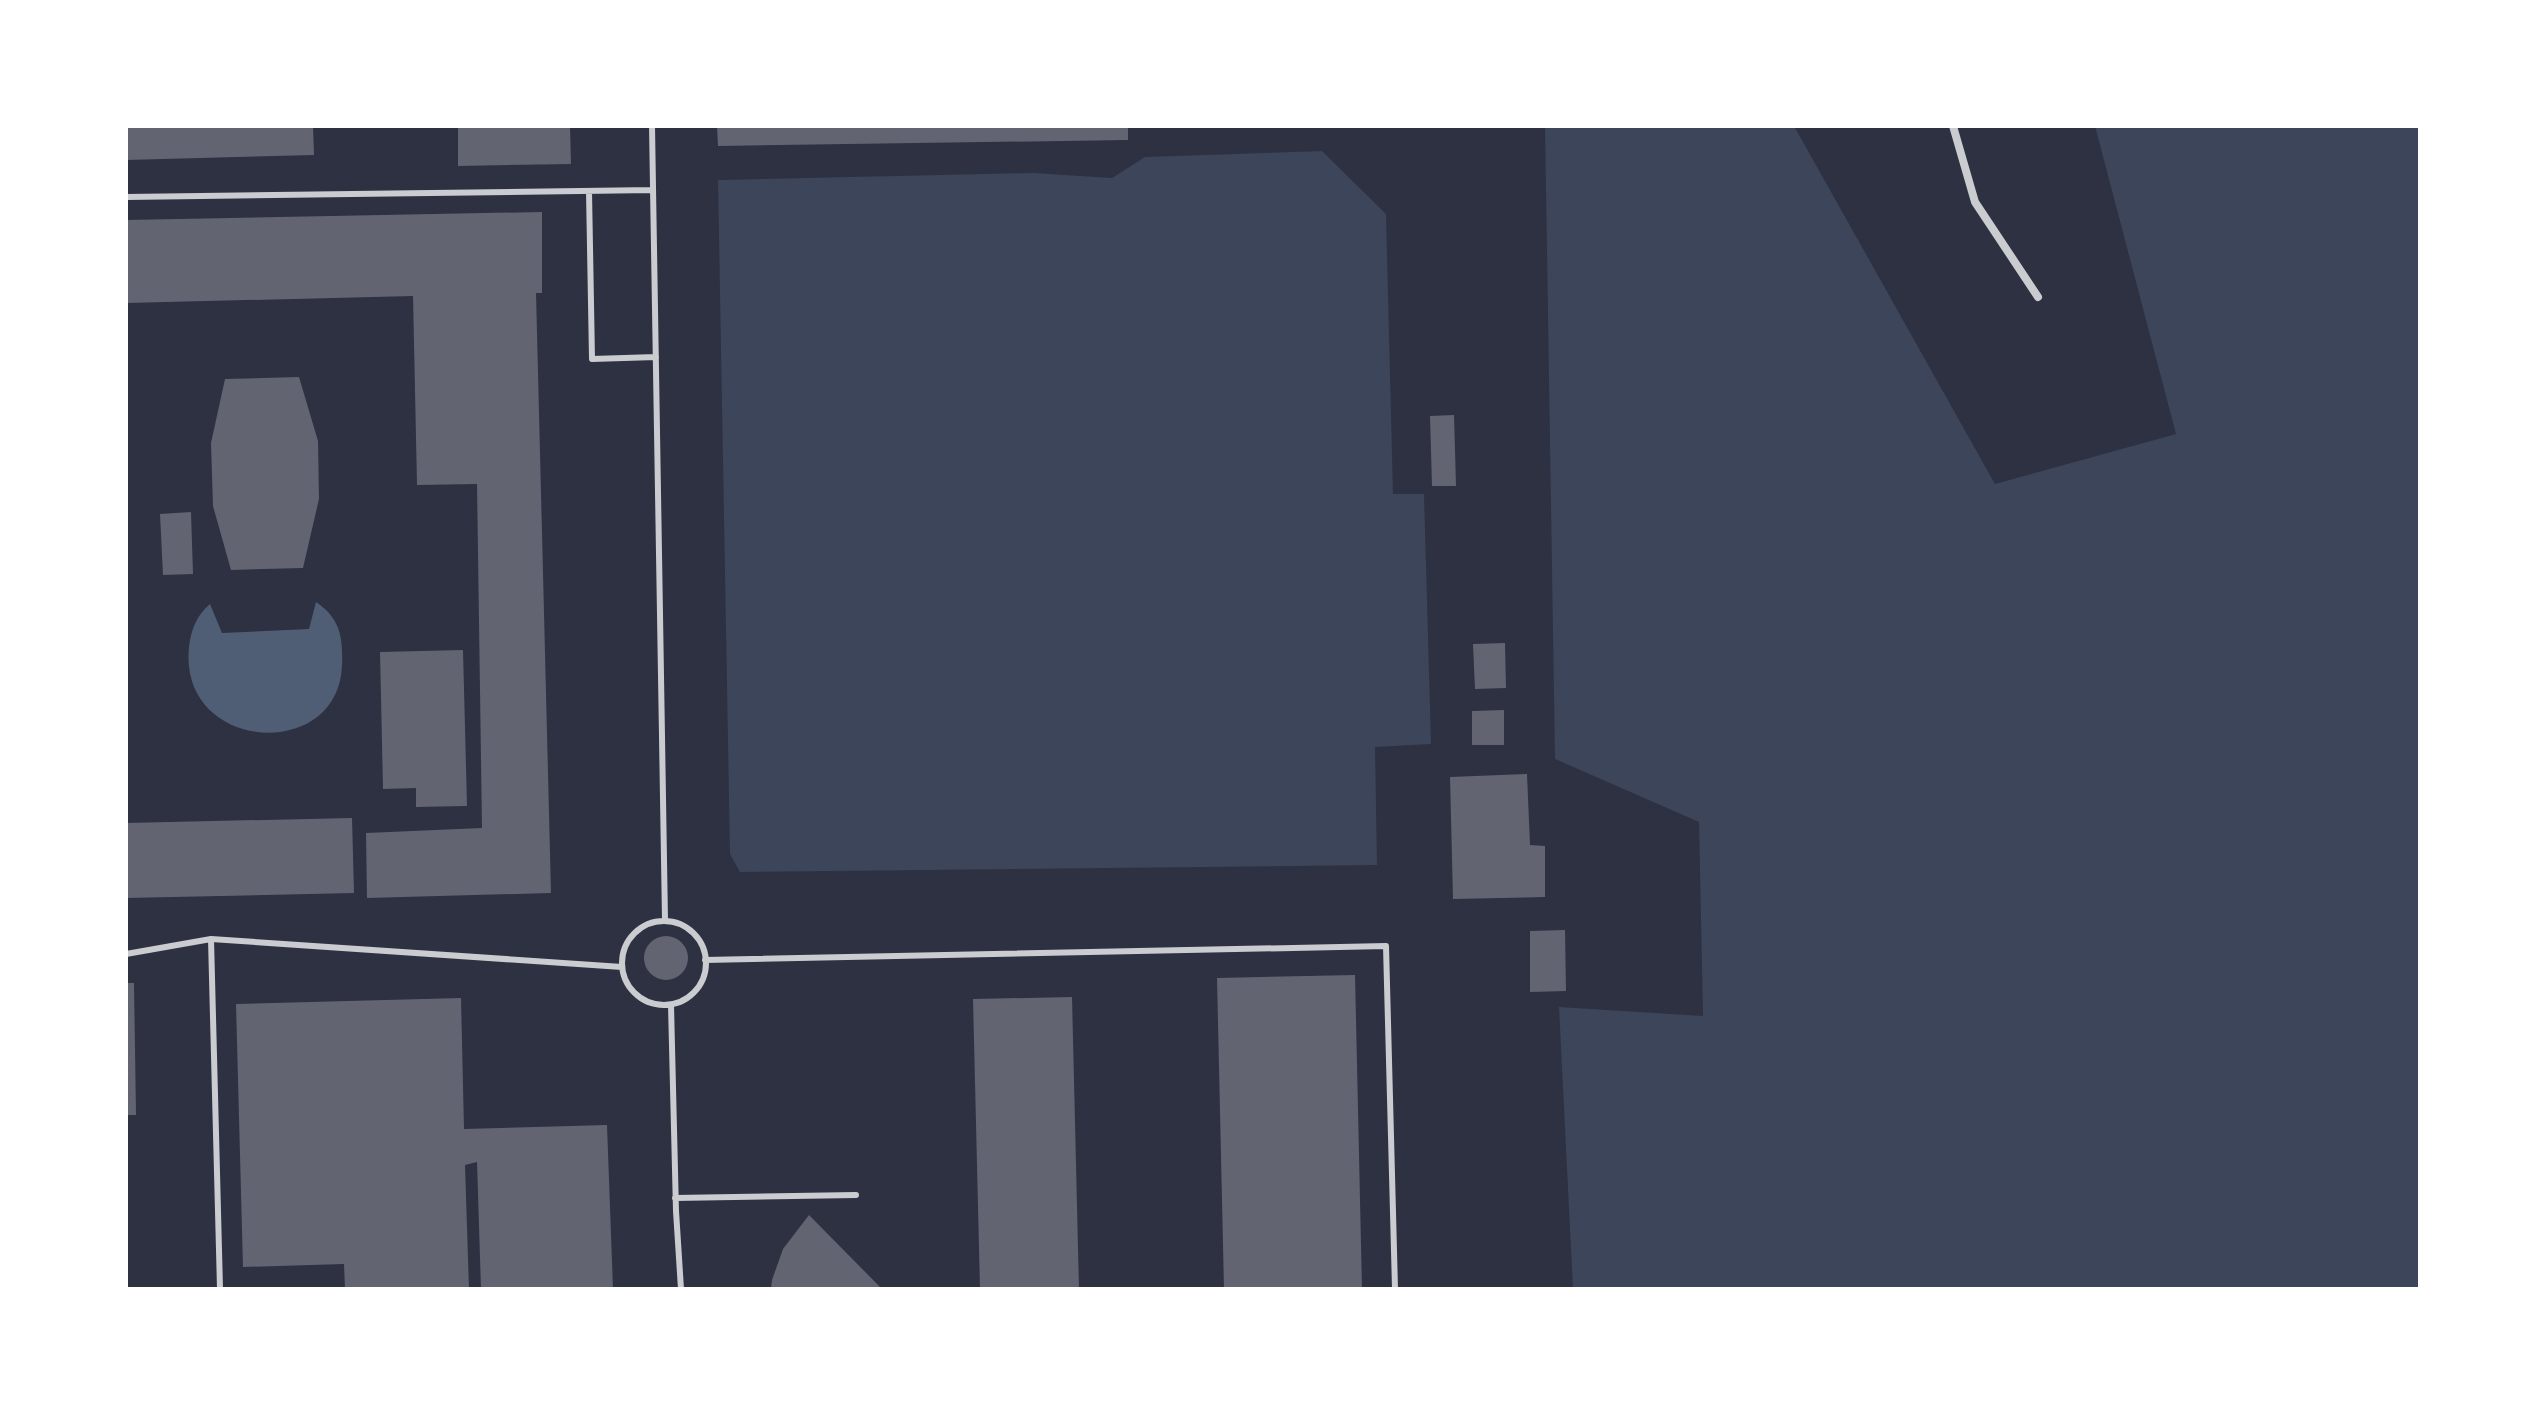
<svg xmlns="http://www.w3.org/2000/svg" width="2546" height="1415" viewBox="0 0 2546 1415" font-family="'PT Sans',sans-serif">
	<rect width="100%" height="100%" fill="#2d3142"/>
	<!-- green -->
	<path fill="#3c4559" d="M1545,126H1794L1995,484L2176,434L2095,126H2420V1289H1573L1559,1007L1703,1016L1699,822L1555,759Z
		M1322,151L1386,214L1393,494H1424L1431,744L1375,747L1377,865L740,872L730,854L718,180L1033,173L1112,178L1145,157Z"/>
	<!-- water -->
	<path fill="#4f5d75" d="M316,602C341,619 343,638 342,666C338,763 178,752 189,647C191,629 197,615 210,604L222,633L309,629Z"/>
	<!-- building -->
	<path fill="#626471" d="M126,126H313L314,155L126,160Z
		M458,126H570L571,164L458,166Z
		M717,126H1128V140L718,146Z
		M542,212V293H536L551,893L367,898L366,833L482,828L477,484L417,485L413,296L126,303V220Z
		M299,377L318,441L319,499L303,568L231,570L213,506L211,443L225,379Z
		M1454,415L1456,486H1432L1430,416Z
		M191,512L193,574L163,575L160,514Z
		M1505,643L1506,688L1475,689L1473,644Z
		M463,650L467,806L416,807V788L383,789L380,652Z
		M1504,710V745H1472V711Z
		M1527,774L1530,845L1545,846V897L1453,899L1450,777Z
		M352,818L354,893L126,898V823Z
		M1565,930L1566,991L1530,992V931Z
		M644 958a22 22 0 1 1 44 0a22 22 0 1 1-44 0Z
		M1355,975L1362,1289H1224L1217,978Z
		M126,983H134L136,1115H126Z
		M1072,997L1079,1289H980L973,999Z
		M461,998L464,1129L607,1125L613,1289H481L477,1162L465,1165L469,1289H345L344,1264L243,1267L236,1004Z
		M809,1215L882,1289H771L772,1280L783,1249Z"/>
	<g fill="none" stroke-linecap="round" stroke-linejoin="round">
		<!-- service -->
		<path stroke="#caccd0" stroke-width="6" d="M652,126L665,920
			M589,191L592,359L656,357
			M126,197L653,190
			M622 963a42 42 0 1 1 84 0a42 42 0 1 1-84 0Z
			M211,939L220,1289
			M126,954L211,939L622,967
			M705,960L1386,946L1395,1289
			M671,1005L676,1211L681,1289
			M675,1198L856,1195"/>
		<!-- minor -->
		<path stroke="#caccd0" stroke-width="8" d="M1953,126L1975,202L2038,297"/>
	</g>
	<!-- border -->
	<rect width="2546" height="1415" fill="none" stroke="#ffffff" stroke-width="256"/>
</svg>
